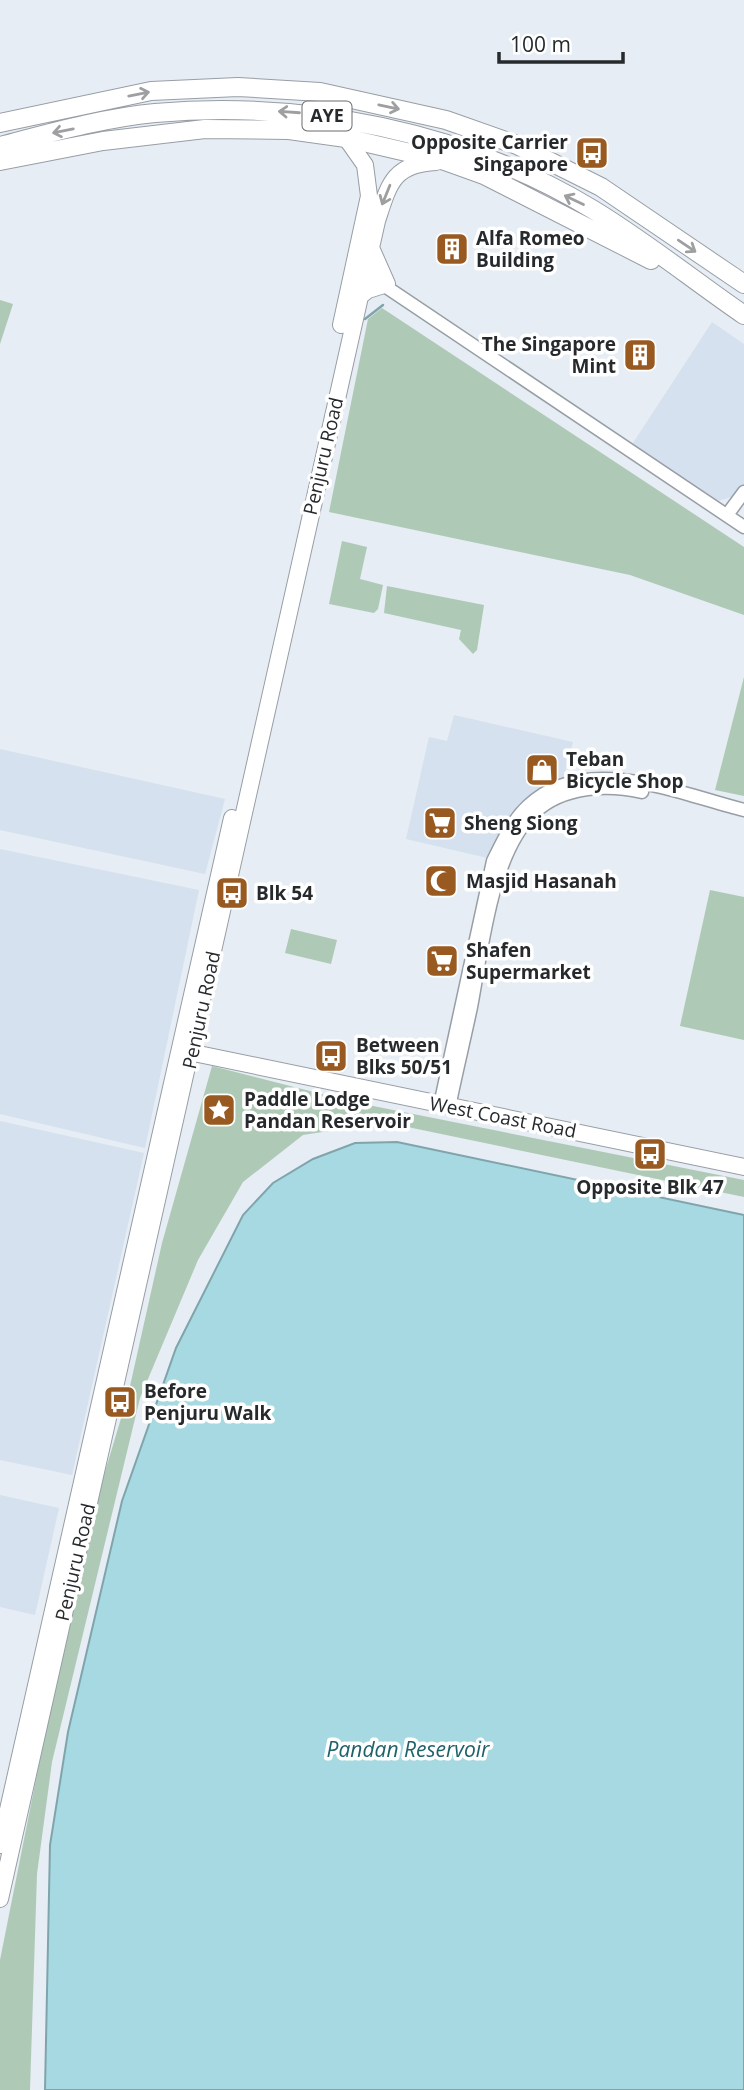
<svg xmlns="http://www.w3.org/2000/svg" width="744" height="2090" viewBox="0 0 744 2090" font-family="'Open Sans',sans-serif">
	<rect width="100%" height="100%" fill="#e6edf4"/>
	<!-- built -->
	<path fill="#d5e1ee" d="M712,322L744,344V486L738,495L718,501L631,446Z
		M454,715L573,742L563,780L530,795L507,823L492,859L406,839L429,737L447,741Z
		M0,749L225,799L205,874L0,830Z
		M0,849L199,890L145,1148L0,1114Z
		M0,1121L144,1153L72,1475L0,1460Z
		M0,1495L59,1508L35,1615L0,1607Z"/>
	<!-- green -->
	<path fill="#afc9b7" d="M0,300L13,304L0,344Z
		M382,308L744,547V615L630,575L329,512L368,319Z
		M342,541L367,547L360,579L383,585L378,609L374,613L329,604Z
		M387,586L484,605L477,650L473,654L459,639L461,630L384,613Z
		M744,677V796L715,790Z
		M710,890L744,897V1040L680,1026Z
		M291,929L337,940L331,964L285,953Z
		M212,1066L353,1102L744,1180V1197L398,1125H367L303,1135L243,1182L198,1260L140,1398L52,1762L37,1874L30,2090H0V1960L45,1734L98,1495L128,1395L162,1243Z"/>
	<!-- water -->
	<path fill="#a6d9e1" stroke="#80a4ab" stroke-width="2" d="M397,1142L744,1215V2090H45L50,1845L68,1732L122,1501L176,1348L243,1215L273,1183L313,1159L355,1143Z"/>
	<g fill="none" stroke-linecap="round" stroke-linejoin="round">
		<!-- stream -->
		<path stroke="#80a4ab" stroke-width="2.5" d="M365,319L383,305"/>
		<defs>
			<path id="minor" d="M358,268L744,527
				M727,515L744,492
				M440,1105L493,861C503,841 512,821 528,806C585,751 679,794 744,810
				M449,1107C456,1073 464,1040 471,1007C482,950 491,852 535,812C563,786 607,784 642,792"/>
			<path id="major" d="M359,297L368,290L387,284L372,250
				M341,325L369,196L365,165L346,138
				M184,1051L744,1167
				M0,1845L232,818
				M0,1899L377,221C389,184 393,164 436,162"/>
			<path id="highway" d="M0,123L151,91L238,87L320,92L446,120L517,145L601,187L744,284
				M0,146C50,133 103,118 155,113C304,100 463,131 592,209C645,241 693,280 744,315
				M0,161L103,141L205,129L289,130L346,138L445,161L484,175L651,260"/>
		</defs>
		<!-- minor casing -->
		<use href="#minor" stroke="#989ea5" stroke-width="15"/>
		<!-- major casing -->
		<use href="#major" stroke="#989ea5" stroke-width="18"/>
		<!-- highway casing -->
		<use href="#highway" stroke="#989ea5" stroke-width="20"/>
		<!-- minor -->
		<use href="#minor" stroke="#fff" stroke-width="12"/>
		<!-- major -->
		<use href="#major" stroke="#fff" stroke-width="16"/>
		<!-- highway -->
		<use href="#highway" stroke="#fff" stroke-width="18"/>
	</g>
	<!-- one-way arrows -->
	<defs><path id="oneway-shaft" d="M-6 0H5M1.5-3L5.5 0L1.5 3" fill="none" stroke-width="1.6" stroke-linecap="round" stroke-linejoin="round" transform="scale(1.75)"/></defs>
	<g stroke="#9e9fa0">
		<use href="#oneway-shaft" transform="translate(139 94) rotate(-11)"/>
		<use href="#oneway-shaft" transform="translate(389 107) rotate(12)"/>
		<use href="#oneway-shaft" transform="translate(289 112) rotate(-176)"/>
		<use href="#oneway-shaft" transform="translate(63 131) rotate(169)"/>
		<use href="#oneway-shaft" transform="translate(386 195) rotate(112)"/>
		<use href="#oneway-shaft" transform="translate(574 200) rotate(-154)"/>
		<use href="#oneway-shaft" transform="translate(687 246) rotate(34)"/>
	</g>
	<!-- icons -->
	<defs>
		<symbol id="bus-square" viewBox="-11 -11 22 22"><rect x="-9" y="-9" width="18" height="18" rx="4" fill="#995a22" stroke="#fff"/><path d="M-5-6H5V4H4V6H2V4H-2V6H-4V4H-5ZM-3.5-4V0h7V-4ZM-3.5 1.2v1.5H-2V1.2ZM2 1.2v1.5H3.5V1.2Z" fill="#fff"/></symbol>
		<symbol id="building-square" viewBox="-11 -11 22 22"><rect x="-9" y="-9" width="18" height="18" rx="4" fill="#995a22" stroke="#fff"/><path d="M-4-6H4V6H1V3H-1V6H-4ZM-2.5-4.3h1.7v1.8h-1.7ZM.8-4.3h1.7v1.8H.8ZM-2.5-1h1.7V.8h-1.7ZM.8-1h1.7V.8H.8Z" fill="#fff"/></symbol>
		<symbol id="shop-square" viewBox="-11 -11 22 22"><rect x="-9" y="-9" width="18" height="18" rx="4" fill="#995a22" stroke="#fff"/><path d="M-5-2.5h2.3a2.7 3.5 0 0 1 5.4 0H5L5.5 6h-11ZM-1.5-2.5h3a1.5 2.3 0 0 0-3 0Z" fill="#fff"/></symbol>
		<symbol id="supermarket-square" viewBox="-11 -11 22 22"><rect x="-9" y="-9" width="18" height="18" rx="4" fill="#995a22" stroke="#fff"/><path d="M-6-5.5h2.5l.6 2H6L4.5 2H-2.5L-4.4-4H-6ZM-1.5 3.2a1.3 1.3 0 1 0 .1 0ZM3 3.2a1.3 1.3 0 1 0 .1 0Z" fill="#fff"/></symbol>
		<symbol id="mosque-square" viewBox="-11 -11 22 22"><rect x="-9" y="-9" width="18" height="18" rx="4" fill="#995a22" stroke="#fff"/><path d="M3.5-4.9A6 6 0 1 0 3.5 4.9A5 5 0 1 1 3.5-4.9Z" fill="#fff"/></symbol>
		<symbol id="sight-square" viewBox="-11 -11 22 22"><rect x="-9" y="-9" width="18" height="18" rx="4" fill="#995a22" stroke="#fff"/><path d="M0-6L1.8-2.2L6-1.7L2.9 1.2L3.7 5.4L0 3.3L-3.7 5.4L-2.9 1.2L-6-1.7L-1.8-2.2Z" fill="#fff"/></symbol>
	</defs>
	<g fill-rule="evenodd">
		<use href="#bus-square" x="573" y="134" width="38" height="38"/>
		<use href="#building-square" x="433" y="230" width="38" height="38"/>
		<use href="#building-square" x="621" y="336" width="38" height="38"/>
		<use href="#shop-square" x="523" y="751" width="38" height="38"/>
		<use href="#supermarket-square" x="421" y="804" width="38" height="38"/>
		<use href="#mosque-square" x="422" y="862" width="38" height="38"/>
		<use href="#bus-square" x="213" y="874" width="38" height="38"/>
		<use href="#supermarket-square" x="423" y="942" width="38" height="38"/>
		<use href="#bus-square" x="312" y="1037" width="38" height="38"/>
		<use href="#sight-square" x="200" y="1091" width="38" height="38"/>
		<use href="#bus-square" x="631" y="1135" width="38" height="38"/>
		<use href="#bus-square" x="101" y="1383" width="38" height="38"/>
	</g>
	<g text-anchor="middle" stroke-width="7" stroke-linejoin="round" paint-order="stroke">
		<!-- shield labels -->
		<rect fill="#fff" stroke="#686a6c" stroke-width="2" x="302.5" y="101.5" width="49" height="29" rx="5"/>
		<g font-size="18" font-weight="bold" fill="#272a2d">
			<text x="327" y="122">AYE</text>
		</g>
		<!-- poi labels -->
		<g font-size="19" font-weight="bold" fill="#272a2d" stroke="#fff" text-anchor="start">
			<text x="568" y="149" text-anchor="end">Opposite Carrier<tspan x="568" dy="22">Singapore</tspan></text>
			<text x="476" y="245">Alfa Romeo<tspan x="476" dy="22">Building</tspan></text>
			<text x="616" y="351" text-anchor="end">The Singapore<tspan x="616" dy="22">Mint</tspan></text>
			<text x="566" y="766">Teban<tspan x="566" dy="22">Bicycle Shop</tspan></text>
			<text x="464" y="830">Sheng Siong</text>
			<text x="466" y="888">Masjid Hasanah</text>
			<text x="256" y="900">Blk 54</text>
			<text x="466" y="957">Shafen<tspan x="466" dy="22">Supermarket</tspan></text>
			<text x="356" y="1052">Between<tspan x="356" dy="22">Blks 50/51</tspan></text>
			<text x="244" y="1106">Paddle Lodge<tspan x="244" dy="22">Pandan Reservoir</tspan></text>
			<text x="650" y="1194" text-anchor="middle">Opposite Blk 47</text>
			<text x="144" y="1398">Before<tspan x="144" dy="22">Penjuru Walk</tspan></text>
		</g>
		<!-- street labels -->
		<g font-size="19" fill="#272a2d" stroke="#fff">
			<text transform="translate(323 456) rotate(-77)" y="7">Penjuru Road</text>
			<text transform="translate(201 1010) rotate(-78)" y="7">Penjuru Road</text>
			<text transform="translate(503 1117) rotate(11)" y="7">West Coast Road</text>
			<text transform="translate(75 1562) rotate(-77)" y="7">Penjuru Road</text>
		</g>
		<!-- water labels -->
		<g font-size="21" font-style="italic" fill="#1e616a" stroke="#fff">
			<text x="408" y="1757">Pandan Reservoir</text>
		</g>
	</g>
	<!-- scale -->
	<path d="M499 52v10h124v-10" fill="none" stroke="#272a2d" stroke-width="3.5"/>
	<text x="510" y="52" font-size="21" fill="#272a2d" stroke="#ffffff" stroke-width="5" paint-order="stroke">100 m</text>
</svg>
